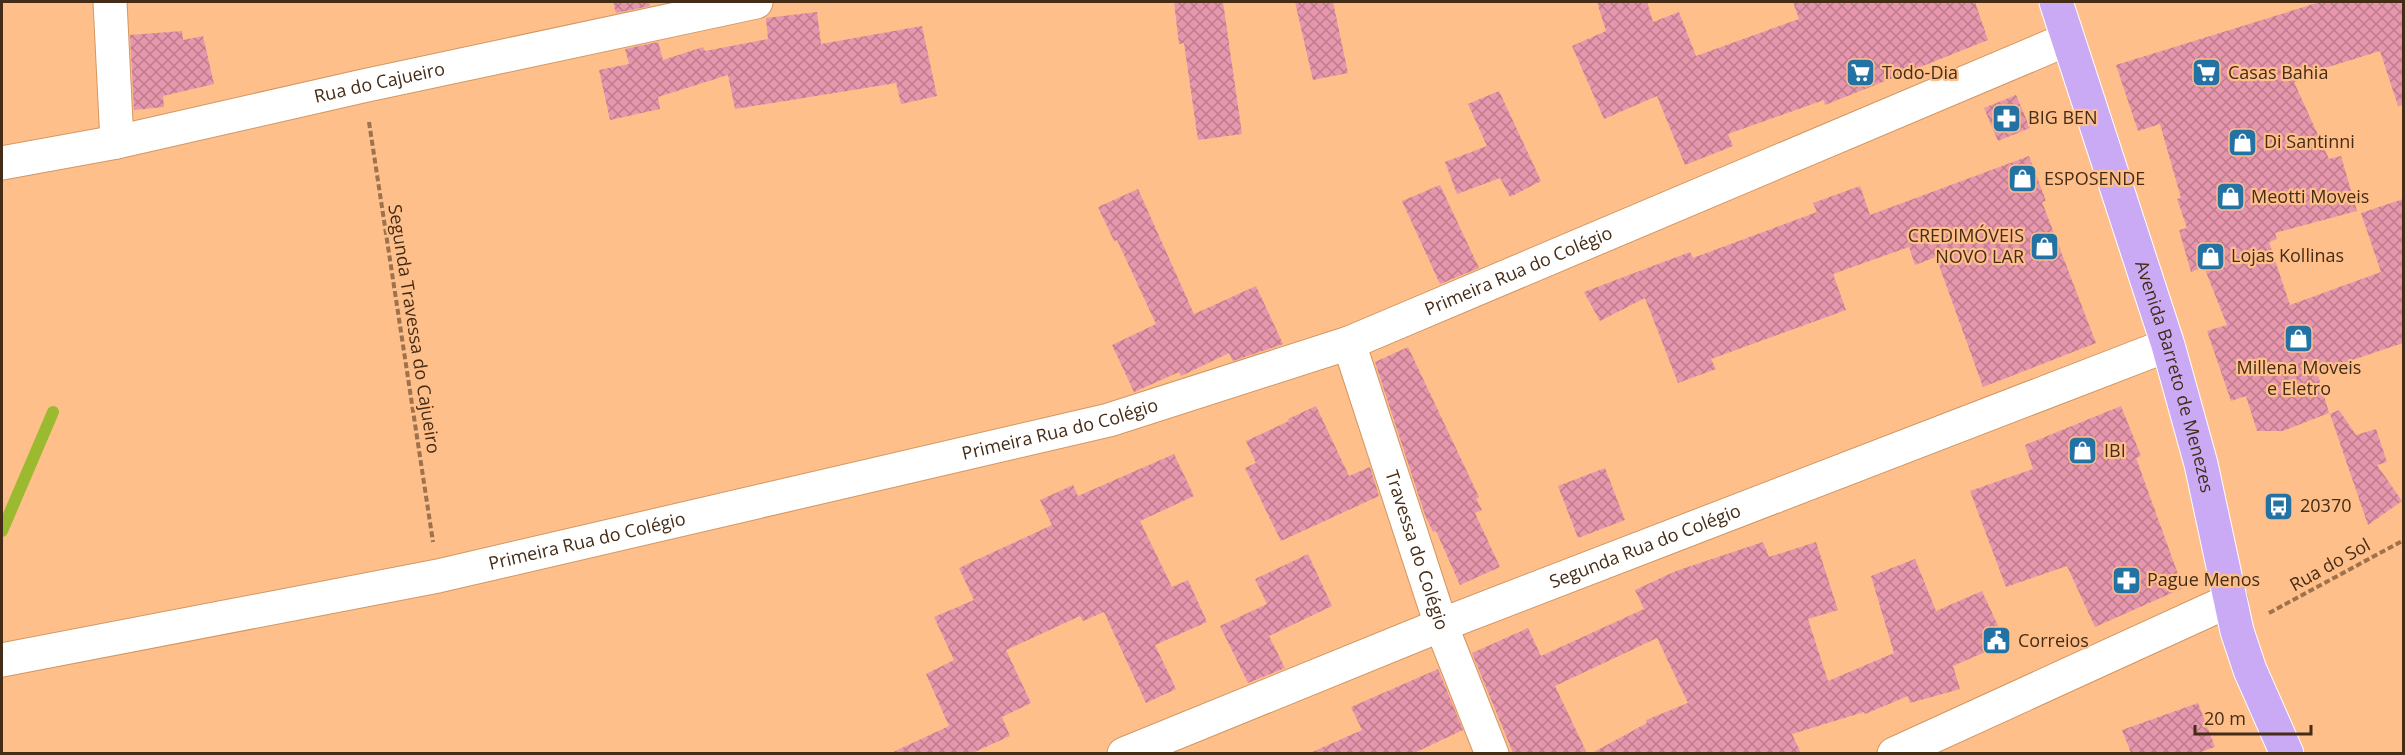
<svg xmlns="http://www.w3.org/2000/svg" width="2405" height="755" viewBox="0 0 2405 755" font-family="'Open Sans',sans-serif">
	<defs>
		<pattern id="building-cross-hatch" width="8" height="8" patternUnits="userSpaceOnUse" patternTransform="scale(1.5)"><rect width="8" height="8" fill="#e797ad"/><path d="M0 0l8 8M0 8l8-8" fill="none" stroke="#bd7b8c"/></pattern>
	</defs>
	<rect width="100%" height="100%" fill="#febf8a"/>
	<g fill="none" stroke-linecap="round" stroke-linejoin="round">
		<!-- stream -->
		<path stroke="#9cba30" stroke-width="12" d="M2,531L53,412"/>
	</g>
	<!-- building -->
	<path fill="url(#building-cross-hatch)" d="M613,2H649L650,6L616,13Z
		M1174,2H1223L1242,134L1198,140L1184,43L1179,44Z
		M1295,2H1333L1348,73L1313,80Z
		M1597,2H1647L1653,22L1679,12L1696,56L1799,19L1793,2H1975L1988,40L1825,105L1824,100L1728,134L1733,146L1685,165L1657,96L1604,119L1572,46L1606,31Z
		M2320,2H2403V105L2398,106L2380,51L2296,77L2298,81L2294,82L2329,159L2341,156L2357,211L2275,233L2277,239L2269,242L2290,305L2381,272L2361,213L2403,199V343L2317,372L2329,413L2283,431H2257L2246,396L2231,401L2207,331L2227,325L2204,267L2191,272L2179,230L2187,228L2177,199L2181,198L2160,124L2138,131L2116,65Z
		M817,12L821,44L922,26L937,96L901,104L896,83L735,109L728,75L658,97L660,109L610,120L599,70L629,64L625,49L658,42L663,60L703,47L705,51L768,39L766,18Z
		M182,31L183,40L203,36L214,84L163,96L164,107L134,110L130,35Z
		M1499,91L1541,181L1510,197L1500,178L1457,194L1445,162L1487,146L1468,104Z
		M2016,95L2030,128L1998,141L1984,108Z
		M2029,156L2046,201L2042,202L2096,343L1983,387L1936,257L1915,265L1909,247L1833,274L1846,310L1711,359L1716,369L1678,383L1645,298L1600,321L1584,292L1690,252L1693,258L1817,212L1813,203L1860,186L1870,215Z
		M1440,185L1479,268L1440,284L1402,201Z
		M1138,189L1194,314L1256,286L1283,344L1233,361L1229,353L1181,376L1179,372L1134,392L1112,345L1156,324L1117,240L1114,241L1098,207Z
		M1408,347L1479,497L1476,499L1482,510L1475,513L1500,567L1460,585L1436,531L1433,532L1425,515L1375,362Z
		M1316,406L1349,476L1370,467L1379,496L1281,541L1245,468L1256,463L1246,441L1289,421L1288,419Z
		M2121,406L2141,456L2136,458L2183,588L2095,627L2067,566L2006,587L1970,491L2033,469L2025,445Z
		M2339,410L2356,435L2376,429L2387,462L2377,465L2402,501L2368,525L2330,414Z
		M1174,454L1194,496L1140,521L1172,587L1188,580L1207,622L1155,645L1176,689L1146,703L1104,612L1083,621L1080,616L1006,650L1031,703L1002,717L1010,736L972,753H891L949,726L926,674L954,660L934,617L974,600L959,568L1052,525L1040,500L1073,485L1078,496Z
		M1605,468L1625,520L1578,538L1558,486Z
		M1763,542L1769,557L1816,542L1838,610L1808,619L1828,681L1894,653L1871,576L1915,559L1936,611L1982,591L2006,643L1953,666L1960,689L1910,703L1908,696L1865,714L1864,712L1792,734L1801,753H1592L1647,723L1646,720L1688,703L1657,638L1555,686L1587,753H1513L1472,653L1528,628L1541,656L1644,609L1635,590L1676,571Z
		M1308,554L1332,606L1269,636L1285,668L1248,683L1220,626L1267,604L1255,579Z
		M1438,669L1463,730L1414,753H1310L1362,730L1351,707Z
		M2198,703L2215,747L2198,753H2131L2122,730Z"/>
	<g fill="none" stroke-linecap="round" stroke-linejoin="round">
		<defs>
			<g id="minor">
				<path d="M110,2L117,142"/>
				<path id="s1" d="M2,163L117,142L363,86L756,2"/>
				<path id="s2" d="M1349,343L1441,625L1492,754"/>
				<path id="s3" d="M2,660L438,576L1109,420L1349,343L2068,39"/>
				<path id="s4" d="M1124,754L1441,625L2168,345"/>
				<path d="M1894,754L2231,600"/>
			</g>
			<g id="major">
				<path id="s5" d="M2056,2L2168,345L2201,464L2237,631L2250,670L2287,754"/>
			</g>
		</defs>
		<!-- minor casing -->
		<use href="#minor" stroke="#d39762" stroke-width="35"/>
		<!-- major casing -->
		<use href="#major" stroke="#fff" stroke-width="35"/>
		<!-- path -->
		<path stroke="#9d724d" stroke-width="4" stroke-dasharray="6 3" stroke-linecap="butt" d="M369,122L433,542
			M2269,613L2404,540"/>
		<!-- minor -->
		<use href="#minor" stroke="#fff" stroke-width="33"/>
		<!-- major -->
		<use href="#major" stroke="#caaaf4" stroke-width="33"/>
	</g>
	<!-- icons -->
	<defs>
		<symbol id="supermarket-square" viewBox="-11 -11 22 22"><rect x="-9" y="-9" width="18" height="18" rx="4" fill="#2372a4" stroke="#febf8a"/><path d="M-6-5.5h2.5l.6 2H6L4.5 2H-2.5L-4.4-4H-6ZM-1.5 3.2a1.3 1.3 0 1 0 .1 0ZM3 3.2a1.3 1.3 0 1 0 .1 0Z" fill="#fff"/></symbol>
		<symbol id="pharmacy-square" viewBox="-11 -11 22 22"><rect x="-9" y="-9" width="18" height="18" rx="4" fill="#2372a4" stroke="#febf8a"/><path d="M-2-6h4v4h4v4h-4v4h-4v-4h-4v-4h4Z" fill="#fff"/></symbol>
		<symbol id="shop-square" viewBox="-11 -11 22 22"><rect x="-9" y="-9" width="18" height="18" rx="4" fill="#2372a4" stroke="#febf8a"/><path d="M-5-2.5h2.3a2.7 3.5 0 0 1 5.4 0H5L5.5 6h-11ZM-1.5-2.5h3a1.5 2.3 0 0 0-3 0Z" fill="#fff"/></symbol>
		<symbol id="bus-square" viewBox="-11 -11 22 22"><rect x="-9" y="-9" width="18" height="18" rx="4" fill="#2372a4" stroke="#febf8a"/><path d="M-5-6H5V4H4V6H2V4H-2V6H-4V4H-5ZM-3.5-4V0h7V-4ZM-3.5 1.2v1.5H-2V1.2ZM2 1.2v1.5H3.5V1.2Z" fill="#fff"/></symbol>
		<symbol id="civic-square" viewBox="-11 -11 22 22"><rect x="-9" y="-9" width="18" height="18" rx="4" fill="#2372a4" stroke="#febf8a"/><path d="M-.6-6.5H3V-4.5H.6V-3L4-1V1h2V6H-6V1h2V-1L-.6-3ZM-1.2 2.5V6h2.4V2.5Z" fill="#fff"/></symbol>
	</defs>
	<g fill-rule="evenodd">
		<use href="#supermarket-square" x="1844" y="56" width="33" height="33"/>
		<use href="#supermarket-square" x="2190" y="56" width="33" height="33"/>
		<use href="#pharmacy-square" x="1990" y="102" width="33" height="33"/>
		<use href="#shop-square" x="2226" y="126" width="33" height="33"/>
		<use href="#shop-square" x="2006" y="162" width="33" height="33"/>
		<use href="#shop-square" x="2214" y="180" width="33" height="33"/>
		<use href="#shop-square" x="2028" y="230" width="33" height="33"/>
		<use href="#shop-square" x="2194" y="240" width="33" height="33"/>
		<use href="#shop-square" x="2282" y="322" width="33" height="33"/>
		<use href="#shop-square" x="2066" y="434" width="33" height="33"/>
		<use href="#bus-square" x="2262" y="490" width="33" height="33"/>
		<use href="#pharmacy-square" x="2110" y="564" width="33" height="33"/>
		<use href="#civic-square" x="1980" y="624" width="33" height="33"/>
	</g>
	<g text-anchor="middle" stroke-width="4.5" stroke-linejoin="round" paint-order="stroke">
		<!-- poi labels -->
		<g font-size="18" fill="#452c16" stroke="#febf8a" text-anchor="start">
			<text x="1882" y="79">Todo-Dia</text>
			<text x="2228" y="79">Casas Bahia</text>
			<text x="2028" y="124">BIG BEN</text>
			<text x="2264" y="148">Di Santinni</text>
			<text x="2044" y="185">ESPOSENDE</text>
			<text x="2251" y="203">Meotti Moveis</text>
			<text x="2024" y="242" text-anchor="end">CREDIMÓVEIS<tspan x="2024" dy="21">NOVO LAR</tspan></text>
			<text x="2231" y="262">Lojas Kollinas</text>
			<text x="2299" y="374" text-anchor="middle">Millena Moveis<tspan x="2299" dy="21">e Eletro</tspan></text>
			<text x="2104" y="457">IBI</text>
			<text x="2300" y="512">20370</text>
			<text x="2147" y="586">Pague Menos</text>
			<text x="2018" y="647">Correios</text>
		</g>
		<!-- street labels -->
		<g font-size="18" fill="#452c16" stroke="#febf8a">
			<text dy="6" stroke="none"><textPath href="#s1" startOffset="386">Rua do Cajueiro</textPath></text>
			<text dy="6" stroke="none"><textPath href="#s3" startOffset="1569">Primeira Rua do Colégio</textPath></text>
			<text transform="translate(414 329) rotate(81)" y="6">Segunda Travessa do Cajueiro</text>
			<text dy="6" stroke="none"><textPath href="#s5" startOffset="393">Avenida Barreto de Menezes</textPath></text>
			<text dy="6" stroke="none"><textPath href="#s3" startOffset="1083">Primeira Rua do Colégio</textPath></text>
			<text dy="6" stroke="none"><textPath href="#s3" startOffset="597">Primeira Rua do Colégio</textPath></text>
			<text dy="6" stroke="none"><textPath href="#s4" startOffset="561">Segunda Rua do Colégio</textPath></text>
			<text dy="6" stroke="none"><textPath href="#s2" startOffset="218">Travessa do Colégio</textPath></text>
			<text transform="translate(2330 565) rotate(-29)" y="6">Rua do Sol</text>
		</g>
	</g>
	<!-- border -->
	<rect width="2405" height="755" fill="none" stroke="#452c16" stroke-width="6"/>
	<!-- scale -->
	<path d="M2195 725v9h116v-9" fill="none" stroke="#452c16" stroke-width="3"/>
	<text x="2204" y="725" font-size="18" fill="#452c16" stroke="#febf8a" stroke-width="4.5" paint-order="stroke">20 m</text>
</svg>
